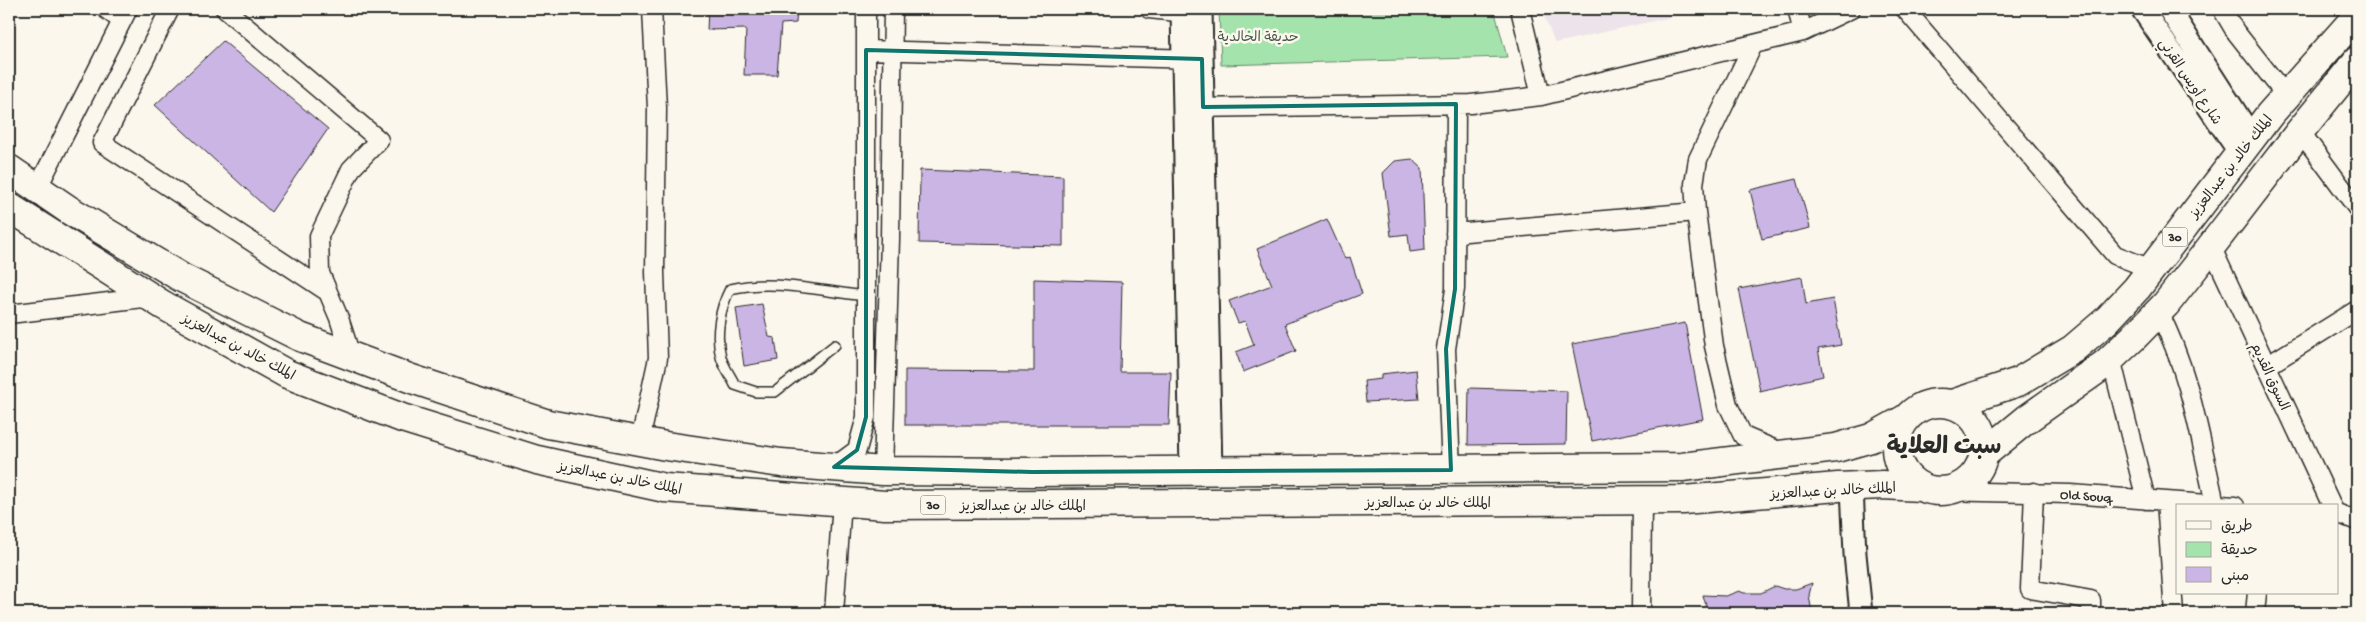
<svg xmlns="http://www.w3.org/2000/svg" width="2366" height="622" viewBox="0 0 2366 622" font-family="'Gochi Hand','Playpen Sans Arabic',sans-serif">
	<rect width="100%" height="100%" fill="#fbf7ec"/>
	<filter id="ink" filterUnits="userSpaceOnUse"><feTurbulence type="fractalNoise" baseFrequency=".02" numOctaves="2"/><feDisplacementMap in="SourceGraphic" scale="10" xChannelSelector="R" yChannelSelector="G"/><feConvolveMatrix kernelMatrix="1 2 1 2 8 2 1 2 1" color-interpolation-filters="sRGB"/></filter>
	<g filter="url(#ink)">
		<!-- built -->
		<path fill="#ede3ea" d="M1541,9H1707L1555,43Z"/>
		<!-- green -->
		<path fill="#a4e4ac" stroke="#68886c" d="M1219,9H1494L1507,57L1221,65Z"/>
		<!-- building -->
		<path fill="#cbb5e5" stroke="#2b2b2b" d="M708,9H797L796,23L781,24L777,75H744L746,29L707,30Z
			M223,41L328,129L271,212L155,105Z
			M1412,159L1422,168L1425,250L1410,252L1408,234L1391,236L1383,173L1395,161Z
			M920,170L1063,176V246L919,243Z
			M1797,179L1810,228L1762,239L1750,190Z
			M1327,219L1345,259L1350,257L1362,294L1285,324L1296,351L1243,372L1236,352L1254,345L1245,321L1238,323L1229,301L1272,285L1257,249Z
			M1802,277L1806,304L1833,299L1841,345L1818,349L1823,376L1760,391L1739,289Z
			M1034,279L1122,282L1120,372H1171L1169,425H905V370L1034,371Z
			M762,304L769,337L775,338L778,360L744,366L736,308Z
			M1685,323L1703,419L1592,441L1572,344Z
			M1416,370L1419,399L1366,402L1364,381L1381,379V374Z
			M1469,388L1567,391L1566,444L1468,445Z
			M1812,583L1809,595L1812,613H1708L1703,595L1726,596L1739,591L1744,593H1761L1775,586L1784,589H1796Z"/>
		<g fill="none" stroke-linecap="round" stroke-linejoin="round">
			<defs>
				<path id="service" d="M835,345L775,392H756L735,385C731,376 723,366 721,357C715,335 720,308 730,289C774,278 822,292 867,296"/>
				<path id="minor" d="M106,9L122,21
					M170,9L102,143L328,292
					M225,9L379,140L351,169L319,236L320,273L339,318L351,356
					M1149,9L1196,14
					M1520,9L1541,96
					M1797,9L1803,32
					M1905,9L2115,255L2151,269
					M2222,9L2235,31L2286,96
					M1753,45L1698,159L1694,184L1696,212L1714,346L1728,405L1743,436L1783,453
					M866,50L1196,59
					M1190,108L1471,104L1541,96L1803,32L1851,9
					M2300,131L2357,208
					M37,189L128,9
					M1455,233L1696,212
					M2211,246L2332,506
					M2158,311C2190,371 2200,438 2215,504
					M9,314L151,297
					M2111,358L2146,500
					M2267,366L2357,310
					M640,441L658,358L655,272L657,108L652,9
					M834,467L857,450L866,417V9
					M1451,470L1446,349L1455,289L1456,104
					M883,471L890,239L893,9
					M1937,491L2070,494L2235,506
					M2034,492L2030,589L2091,600V613
					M2166,501L2174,613
					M2337,513L2357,521
					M834,613L842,502
					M1641,613L1642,500
					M2255,613L2257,593"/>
				<path id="tertiary" d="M1182,9L1191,471
					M1201,9L1211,471
					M2142,9L2240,153
					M2169,9L2252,138
					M1852,487L1855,554L1861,613"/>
				<path id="trunk" d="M9,169L69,210L182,278L300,337L412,379L548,424L666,446L781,463L883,471L1032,472L1682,467L1836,448L1871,438L1907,418
					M9,207L163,305L287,374L402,418L537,460L665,488L885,505L1683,500L1838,487L1882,485L1921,487
					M1896 447a44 44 0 1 1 88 0a44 44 0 1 1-88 0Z
					M1952,404L2018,382L2073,349L2107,320L2137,288L2270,114L2357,16
					M1983,455L2027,419L2105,364L2133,338L2166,304L2203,257L2300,131L2357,61"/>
			</defs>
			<!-- service casing -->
			<use href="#service" stroke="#2b2b2b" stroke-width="12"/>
			<!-- minor casing -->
			<use href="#minor" stroke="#2b2b2b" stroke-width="21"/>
			<!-- tertiary casing -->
			<use href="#tertiary" stroke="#2b2b2b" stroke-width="25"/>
			<!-- trunk casing -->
			<use href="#trunk" stroke="#2b2b2b" stroke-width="31"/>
			<!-- service -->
			<use href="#service" stroke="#fbf7ec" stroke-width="9"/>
			<!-- minor -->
			<use href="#minor" stroke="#fbf7ec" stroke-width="18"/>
			<!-- tertiary -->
			<use href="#tertiary" stroke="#fbf7ec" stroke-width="21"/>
			<!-- trunk -->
			<use href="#trunk" stroke="#fbf7ec" stroke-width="28"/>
		</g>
	</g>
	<!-- marked area -->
	<path fill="none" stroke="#0f766e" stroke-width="4" stroke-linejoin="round" d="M866,50L1202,59L1203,107L1456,104L1455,289L1446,349L1451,470L1032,472L834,467L857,450L866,417Z"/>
	<g text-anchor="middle" stroke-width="5" stroke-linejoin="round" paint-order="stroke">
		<!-- shield labels -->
		<g fill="#fbf7ec" stroke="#696865" stroke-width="1">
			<rect x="2162.5" y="227.5" width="25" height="19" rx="4"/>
			<rect x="920.5" y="495.5" width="25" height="19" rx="4"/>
		</g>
		<g font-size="12" font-weight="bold" fill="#2b2b2b">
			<text x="2175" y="241">30</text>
			<text x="933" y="509">30</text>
		</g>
		<!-- park labels -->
		<g font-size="14" fill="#49594b" stroke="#fbf7ec">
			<text x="1258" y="41">حديقة الخالدية</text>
		</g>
		<!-- street labels -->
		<g font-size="14" fill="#2b2b2b" stroke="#fbf7ec">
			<text transform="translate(2191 81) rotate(56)" y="5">شارع أويس القرني</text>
			<text transform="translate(2230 166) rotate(-52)" y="5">الملك خالد بن عبدالعزيز</text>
			<text transform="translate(239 346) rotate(28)" y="5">الملك خالد بن عبدالعزيز</text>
			<text transform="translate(2271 376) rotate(65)" y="5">السوق القديم</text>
			<text transform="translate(620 477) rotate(11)" y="5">الملك خالد بن عبدالعزيز</text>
			<text transform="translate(1833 490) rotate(-3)" y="5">الملك خالد بن عبدالعزيز</text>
			<text transform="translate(2086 495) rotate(4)" y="5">Old Souq</text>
			<text x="1428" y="507">الملك خالد بن عبدالعزيز</text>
			<text x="1023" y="510">الملك خالد بن عبدالعزيز</text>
		</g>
		<!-- town labels -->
		<g font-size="24" font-weight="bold" fill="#2b2b2b" stroke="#fbf7ec">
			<text x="1944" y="453">سبت العلاية</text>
		</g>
	</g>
	<!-- margin -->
	<rect width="2366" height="622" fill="none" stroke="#fbf7ec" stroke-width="30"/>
	<rect x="15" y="15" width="2336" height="592" fill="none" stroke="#2b2b2b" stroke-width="2" filter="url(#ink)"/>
	<!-- legend -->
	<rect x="2176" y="504" width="162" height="90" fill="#fbf7ec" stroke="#a8a59f"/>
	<rect x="2186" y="521" width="25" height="8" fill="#fbf7ec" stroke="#a8a59f"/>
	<text x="2221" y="530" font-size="15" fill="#2b2b2b">طريق</text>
	<rect x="2186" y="542" width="25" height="15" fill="#a4e4ac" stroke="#a8a59f"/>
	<text x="2221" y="554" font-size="15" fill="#2b2b2b">حديقة</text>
	<rect x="2186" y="567" width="25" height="15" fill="#cbb5e5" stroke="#a8a59f"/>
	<text x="2221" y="580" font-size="15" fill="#2b2b2b">مبنى</text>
</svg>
